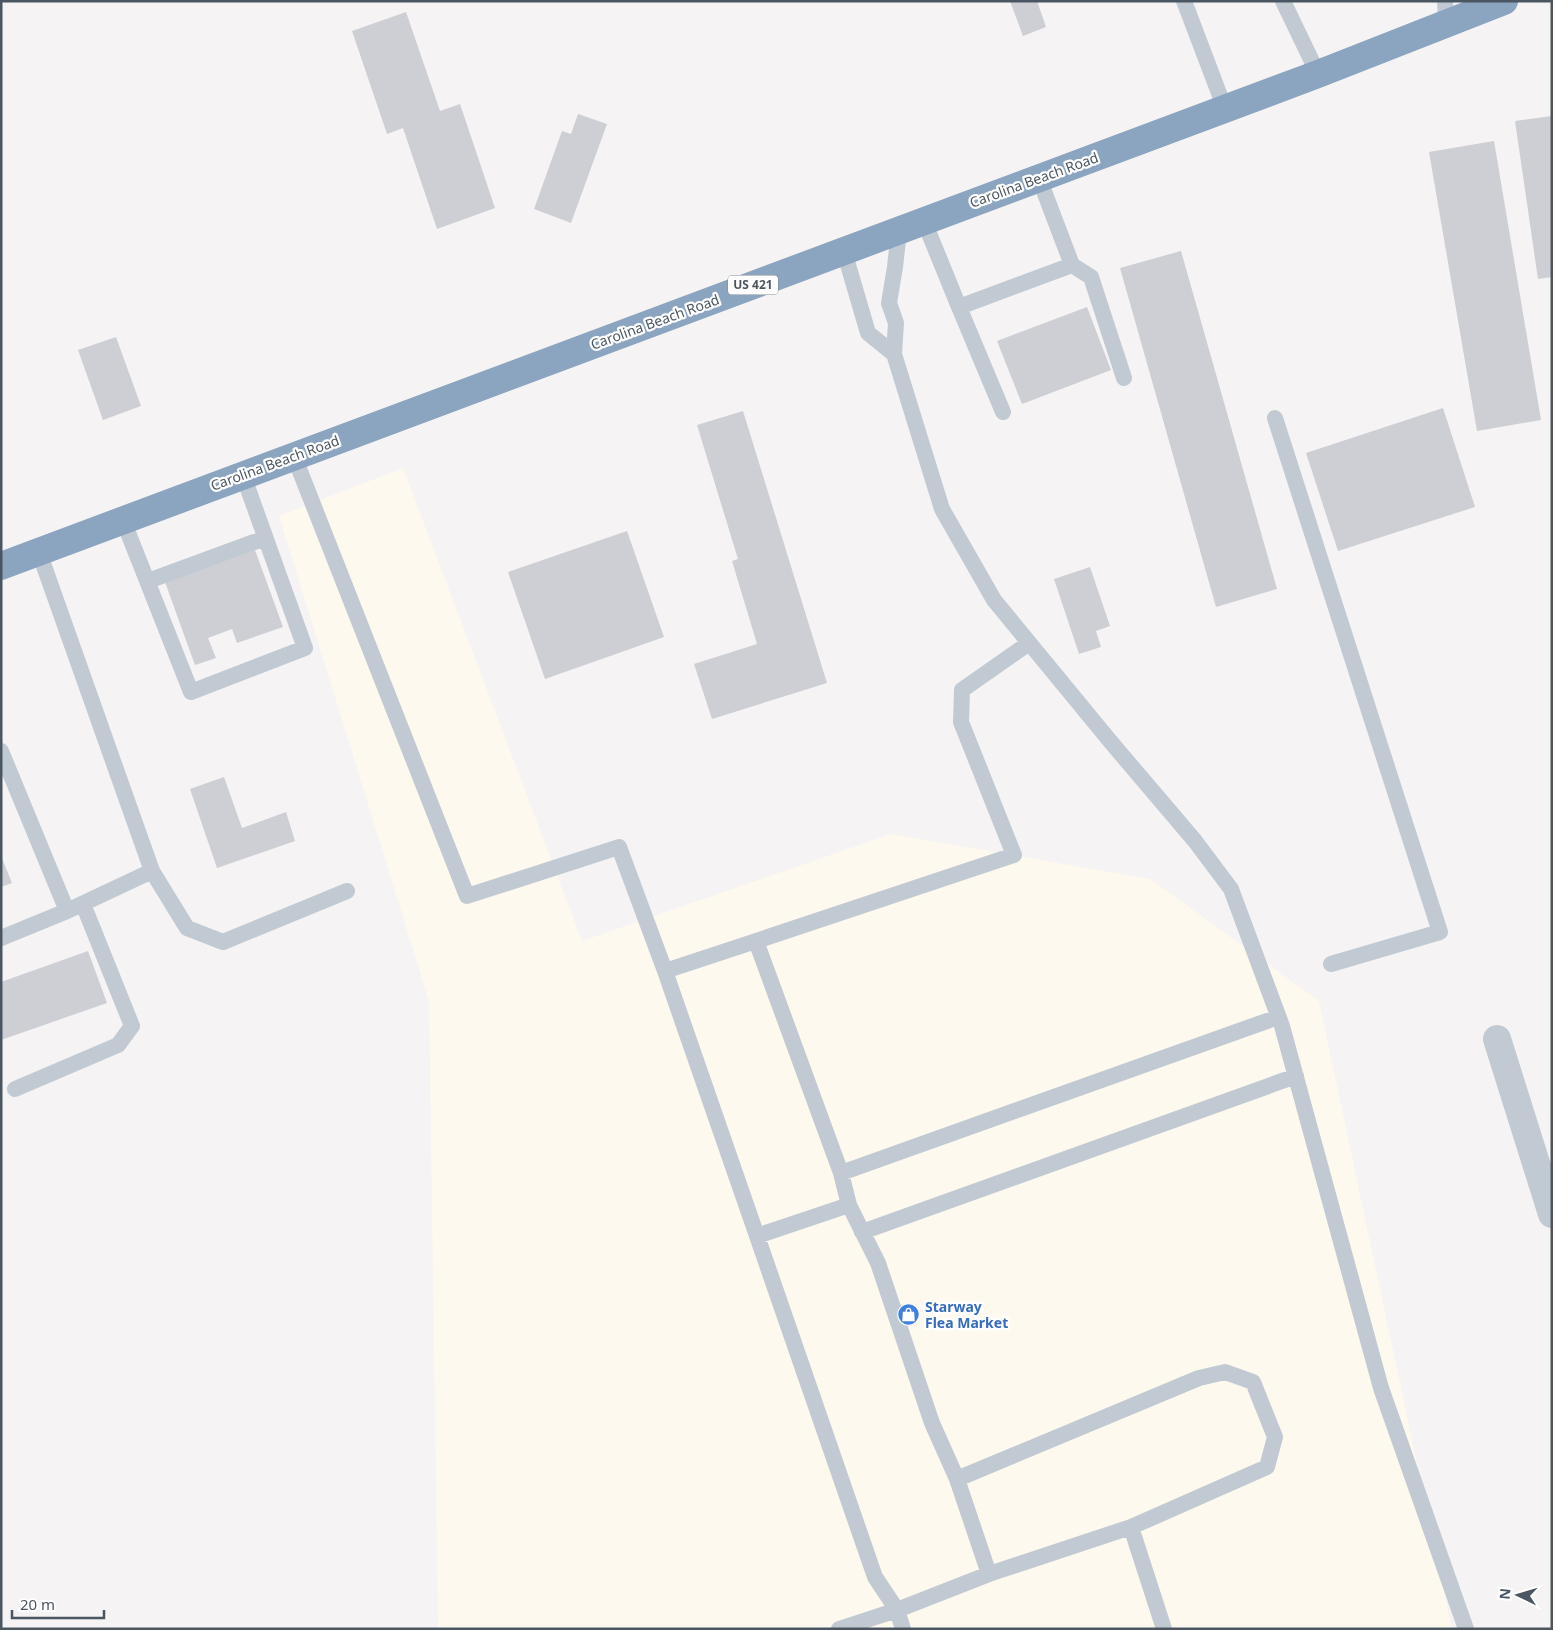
<svg xmlns="http://www.w3.org/2000/svg" width="1553" height="1630" viewBox="0 0 1553 1630" font-family="'Noto Sans',sans-serif">
	<rect width="100%" height="100%" fill="#f5f3f3"/>
	<!-- commercial -->
	<path fill="#fdf9ef" d="M403,468L582,941L891,834L1150,879L1319,1001L1452,1629H438L429,1001L279,516Z"/>
	<!-- building -->
	<path fill="#cdcfd5" d="M1010,1H1037L1046,27L1023,36Z
		M406,12L440,111L460,104L495,208L437,229L403,128L387,134L352,31Z
		M578,114L607,124L571,223L534,209L562,131L571,134Z
		M1552,116V277L1538,279L1515,121Z
		M1494,141L1541,420L1477,431L1429,152Z
		M1181,251L1277,589L1216,607L1120,268Z
		M1087,307L1111,370L1022,404L997,341Z
		M116,337L141,406L103,420L78,350Z
		M1443,408L1475,507L1338,551L1306,453Z
		M743,411L827,683L712,719L694,664L757,644L732,561L738,559L697,425Z
		M627,531L664,637L545,679L508,572Z
		M255,550L283,627L237,643L232,629L208,638L216,658L195,665L165,582Z
		M1090,567L1110,626L1096,631L1101,647L1079,654L1054,579Z
		M224,777L242,828L286,812L295,841L217,868L190,789Z
		M1,856L12,883L1,887Z
		M88,951L107,1003L1,1040V982Z"/>
	<g fill="none" stroke-linecap="round" stroke-linejoin="round">
		<!-- lane -->
		<path stroke="#c1cad2" stroke-width="16" d="M1184,1L1225,109
			M1283,1L1318,74
			M1445,1L1446,23
			M924,221L959,307L1072,265L1039,178
			M844,251L868,333L894,354L896,323L889,303L895,267L899,231
			M1072,265L1091,277L1124,378
			M959,307L1003,412
			M894,354L942,509L994,600L1110,741L1195,841L1231,889L1282,1026L1381,1388L1466,1629
			M1275,418L1440,932L1331,964
			M294,456L467,896L619,847L665,971
			M123,520L191,692L305,648L243,475
			M39,552L152,871L187,928L223,942L347,891
			M148,581L265,538
			M1,751L67,911L152,871
			M1,938L67,911
			M756,941L665,971L757,1236L849,1205
			M15,1089L118,1045L132,1026L83,904
			M841,1173L1278,1017
			M862,1232L1296,1076
			M757,1236L875,1577L897,1610L839,1629
			M1225,1372L1253,1382L1275,1437L1267,1467L1131,1527L989,1574L957,1479L1199,1378Z
			M957,1479L932,1423L878,1263L849,1205L841,1173L756,941L1014,855L961,722L962,690L1029,643
			M1131,1527L1164,1629
			M903,1629L897,1610L989,1574"/>
		<!-- street -->
		<path stroke="#c1cad2" stroke-width="28" d="M1497,1039L1552,1214"/>
		<!-- highway -->
		<path stroke="#8ba5c1" stroke-width="28" d="M1,566L1318,74L1504,1"/>
	</g>
	<!-- icons -->
	<defs>
		<symbol id="shop-disc" viewBox="-11 -11 22 22"><circle r="9.5" fill="#3f7fe0" stroke="#fff"/><path d="M-5-2.5h2.3a2.7 3.5 0 0 1 5.4 0H5L5.5 6h-11ZM-1.5-2.5h3a1.5 2.3 0 0 0-3 0Z" fill="#fff"/></symbol>
	</defs>
	<g fill-rule="evenodd">
		<use href="#shop-disc" x="896" y="1302" width="25" height="25"/>
	</g>
	<g text-anchor="middle" stroke-width="4.5" stroke-linejoin="round" paint-order="stroke">
		<!-- shield labels -->
		<rect fill="#fff" stroke="#808990" stroke-width="1" x="728" y="275.5" width="50" height="19" rx="4"/>
		<g font-size="12" font-weight="bold" fill="#4a5661">
			<text x="753" y="289">US 421</text>
		</g>
		<!-- street labels -->
		<g font-size="14" fill="#4a5661" stroke="#fff">
			<text transform="translate(1034 180) rotate(-20)" y="5">Carolina Beach Road</text>
			<text transform="translate(655 322) rotate(-20)" y="5">Carolina Beach Road</text>
			<text transform="translate(275 463) rotate(-20)" y="5">Carolina Beach Road</text>
		</g>
		<!-- shop labels -->
		<g font-size="14" font-weight="bold" fill="#366cbe" stroke="#fff" text-anchor="start">
			<text x="925" y="1312">Starway<tspan x="925" dy="16">Flea Market</tspan></text>
		</g>
	</g>
	<!-- border -->
	<rect width="1553" height="1630" fill="none" stroke="#4a5661" stroke-width="5"/>
	<!-- north arrow -->
	<g transform="translate(1518 1595) rotate(275)" stroke="#ffffff" stroke-width="4" paint-order="stroke">
	<path d="M0-4L9 19L0 12L-9 19Z" fill="#4a5661"/>
	<text y="-8" font-size="14" font-weight="bold" text-anchor="middle" fill="#4a5661">N</text>
	</g>
	<!-- scale -->
	<path d="M12 1610v8h92v-8" fill="none" stroke="#4a5661" stroke-width="2.5"/>
	<text x="20" y="1610" font-size="15" fill="#4a5661" stroke="#ffffff" stroke-width="4" paint-order="stroke">20 m</text>
</svg>
